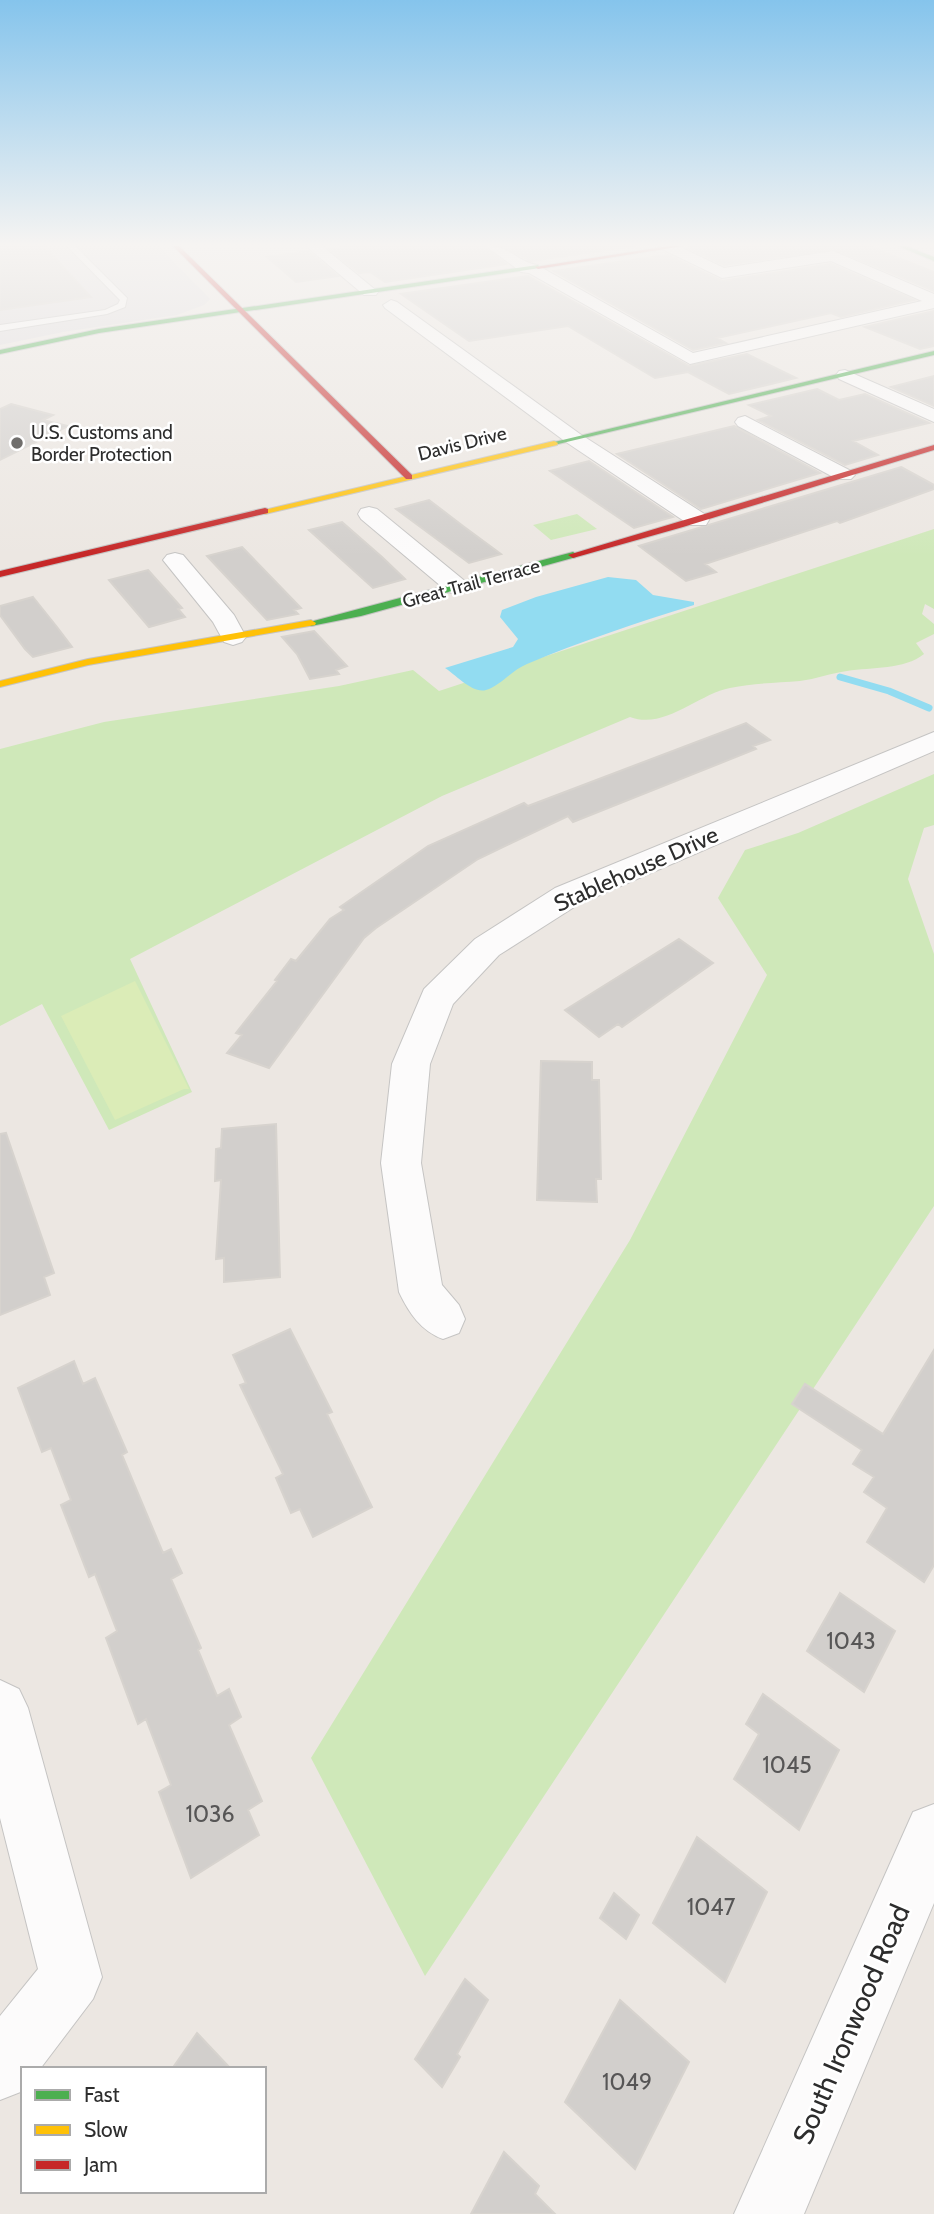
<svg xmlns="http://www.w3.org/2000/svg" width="934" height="2214" viewBox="0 0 934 2214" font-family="Cabin,sans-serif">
	<rect width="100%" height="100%" fill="#ece7e2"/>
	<!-- industrial -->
	<path fill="#dfdcde" d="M0,246H158L210,299L204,305L177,315L63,332L0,345Z"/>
	<!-- green -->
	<path fill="#cfe8b9" d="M577,514L597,529L551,540L533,525Z
		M934,529V609L925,604L922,614L934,624V634L916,643L924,654C904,670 872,667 847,671C831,673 816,679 800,681C776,683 753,683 730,688C698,694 665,730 630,717L442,796L130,959L192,1092L109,1130L42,1004L0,1026V749L104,722L339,686L413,670L439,691Z
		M934,774V825L924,828L908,879L934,954V1206L425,1976L311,1758L630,1240L767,975L718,898L745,850L798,833Z"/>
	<!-- pitch -->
	<path fill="#dbecb7" d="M135,981L189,1089H184L115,1120L61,1016Z"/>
	<!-- water -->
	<path fill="#92dcf1" d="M608,577L636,580L653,595L694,602V605C636,623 582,641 527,664C512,670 500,686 486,690C473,694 456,675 445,668L513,647L518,639L500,617L502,610L536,597Z"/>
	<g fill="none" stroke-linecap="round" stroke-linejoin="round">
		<!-- stream -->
		<path stroke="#92dcf1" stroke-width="7" d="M840,677L889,691L929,708"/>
	</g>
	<!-- building -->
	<path fill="#d2cfcc" stroke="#d7d3ce" stroke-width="2" d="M0,246H44L91,297L0,310Z
		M353,246H484L506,264L385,282L370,272L359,273L329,249Z
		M502,246H634L531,261Z
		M689,246H868L934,272V291L834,249L724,265L688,248Z
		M308,251L338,276L296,282L267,257Z
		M667,255L722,281L831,264L914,300L841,317L831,313L717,338L726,343L693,350L554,271Z
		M528,276L689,366L747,354L796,378L729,394L688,372L655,378L568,326L469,341L401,294Z
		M934,311V346L920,349L865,327Z
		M934,376V406L891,387Z
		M817,389L839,400L865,394L929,423L853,441L878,455L845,465L758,420L771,416L749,405Z
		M11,404L53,415L43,420L68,426L0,460V409Z
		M734,426L820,473L701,509L617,454Z
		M589,461L673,517L634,528L550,471Z
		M901,467L934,485V489L840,523L837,521L705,564L716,572L686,581L639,546Z
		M429,500L463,526L501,554L469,563L396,509Z
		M342,522L382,557L405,579L373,588L309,530Z
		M242,547L301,608L294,610L298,614L267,620L207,556Z
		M148,570L182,608L178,609L185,617L149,627L109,580Z
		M33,597L57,627L72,647L33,657L25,649L0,615V606Z
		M314,631L347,666L336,670L339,674L310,679L297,654L282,637Z
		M746,723L770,740L753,746L756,749L598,812L573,822L568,816L478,859L376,928L364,938L269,1068L227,1053L242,1035L236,1033L277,981L275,980L291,959L296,961L330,919L344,910L340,907L428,846L524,803L528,806Z
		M679,939L713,963L622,1027L618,1024L599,1037L565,1010Z
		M541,1061L592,1062V1080H599L601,1179H596L597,1202L537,1200Z
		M276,1124L280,1277L224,1282V1258L216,1259L221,1180L215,1181L216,1149L221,1148L222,1129Z
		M6,1133L54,1273L44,1277L50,1295L0,1315V1134Z
		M290,1329L332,1412L327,1414L372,1507L313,1537L300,1509L291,1513L276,1478L283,1474L240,1385L246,1383L233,1355Z
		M934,1350V1565L924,1582L867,1542L887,1508L864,1492L874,1477L853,1464L862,1450L792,1404L805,1384L883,1434Z
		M74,1361L83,1384L95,1378L127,1452L122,1455L163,1553L171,1549L182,1573L171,1579L201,1648L198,1650L217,1696L229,1689L241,1717L229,1725L262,1801L248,1810L259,1835L191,1878L159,1792L171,1785L146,1719L138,1724L106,1638L117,1631L95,1574L89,1577L61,1505L71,1500L51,1448L42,1452L18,1388Z
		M840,1593L895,1631L864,1692L807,1651Z
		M763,1694L839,1750L799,1830L734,1779L759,1734L746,1724Z
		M697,1837L767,1892L725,1982L653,1923Z
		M614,1893L639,1915L626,1939L600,1918Z
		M465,1979L488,2000L457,2054L460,2057L442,2087L415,2059Z
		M620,2000L689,2062L635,2169L565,2102Z
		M197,2033L231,2069H172Z
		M504,2152L539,2186L535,2194L555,2214H471Z"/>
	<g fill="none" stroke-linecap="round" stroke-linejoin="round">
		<defs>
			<path id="lane" d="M67,246H75L127,298L125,307L107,314L0,331V325L105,310L118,304L120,300Z"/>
			<path id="street" d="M306,246H322L378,292L376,295H364Z
				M486,246C512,246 515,261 537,265L693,353L922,301L831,261L722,278L664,250L662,246H678L724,268L833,251L934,294V308L690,364L529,273L521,272Z
				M391,300L397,302L580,434L706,515L709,520L706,525H690L566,442L385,308L383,305Z
				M845,370L934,409V422L839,379L836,375L839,371Z
				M745,416L851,471L855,475L851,479H837L738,426L735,422L738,418Z
				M369,507L377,509L466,582L469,587L466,592L457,594L448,592L361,519L358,514L361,509Z
				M175,553L183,555L234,615L246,637L242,642L233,645L224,642L213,622L163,560L167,555Z
				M934,732V751L579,904L499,955L453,1004L430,1064L421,1163L442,1285L459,1305L465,1319L459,1333L443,1339C421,1331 409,1313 399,1292L381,1163L392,1064L424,989L475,939L555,888Z
				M0,1680L19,1689L28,1708L102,1977L93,1999L40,2069H23V2091L0,2100V2016L38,1969L0,1818Z
				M934,1804V1903L804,2214H734L913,1812Z"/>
			<path id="fast" d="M898,246H906L934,257V261Z
				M538,265L540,268L99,333L0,354V350L99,329Z
				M934,351V355L554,445L550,443Z
				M573,552L578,555L576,557L361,616L311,626L306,623Z"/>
			<path id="slow" d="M554,441L558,443L557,445L265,514L260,511Z
				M311,620L316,623L315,625L88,665L0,687V681L88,659Z"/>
			<path id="jam" d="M173,246H179L412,475V479H406Z
				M669,246H683L538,269L535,267Z
				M934,445V450L683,527L573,558L568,555Z
				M265,508L268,509V513L0,577V571Z"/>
		</defs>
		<!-- lane casing -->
		<use href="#lane" stroke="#c5c4c3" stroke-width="2"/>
		<!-- street casing -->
		<use href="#street" stroke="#c5c4c3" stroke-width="2"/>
		<!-- fast casing -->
		<use href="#fast" stroke="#c5c4c3" stroke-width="2"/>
		<!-- slow casing -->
		<use href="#slow" stroke="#c5c4c3" stroke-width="2"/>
		<!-- jam casing -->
		<use href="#jam" stroke="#c5c4c3" stroke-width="2"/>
		<!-- lane -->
		<use href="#lane" fill="#fcfbfb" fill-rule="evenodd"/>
		<!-- street -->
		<use href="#street" fill="#fcfbfb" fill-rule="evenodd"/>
		<!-- fast -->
		<use href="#fast" fill="#4caf50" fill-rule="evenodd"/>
		<!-- slow -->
		<use href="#slow" fill="#ffc107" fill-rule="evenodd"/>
		<!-- jam -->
		<use href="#jam" fill="#c62828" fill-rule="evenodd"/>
	</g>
	<!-- sky -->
	<linearGradient id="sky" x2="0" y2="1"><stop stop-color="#85c4ec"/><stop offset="0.44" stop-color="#f6f4f2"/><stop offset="1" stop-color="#f6f4f2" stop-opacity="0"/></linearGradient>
	<rect width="934" height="556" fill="url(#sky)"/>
	<!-- markers -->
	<circle fill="#706e6c" stroke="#fff" stroke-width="2.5" cx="17" cy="443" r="7"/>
	<g text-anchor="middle" stroke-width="5" stroke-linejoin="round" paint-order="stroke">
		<!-- far-poi labels -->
		<g font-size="19" fill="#2d2d2d" stroke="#fff" text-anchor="start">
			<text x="31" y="439">U.S. Customs and<tspan x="31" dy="22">Border Protection</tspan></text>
		</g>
		<!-- far-street labels -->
		<g font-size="19" fill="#2d2d2d" stroke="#fff">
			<text transform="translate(462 443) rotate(-14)" y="7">Davis Drive</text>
			<text transform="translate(471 583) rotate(-15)" y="7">Great Trail Terrace</text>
		</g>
		<!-- street labels -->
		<g font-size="23" fill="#2d2d2d" stroke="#fff">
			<text transform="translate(636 869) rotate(-24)" y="8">Stablehouse Drive</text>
		</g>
		<!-- near-number labels -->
		<g font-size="23" fill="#575656">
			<text x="851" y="1649">1043</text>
			<text x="787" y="1773">1045</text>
			<text x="210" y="1822">1036</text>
			<text x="711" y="1915">1047</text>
			<text x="627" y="2090">1049</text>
		</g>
		<!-- near-street labels -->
		<g font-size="28" fill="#2d2d2d" stroke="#fff">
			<text transform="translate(851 2024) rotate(-67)" y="10">South Ironwood Road</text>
		</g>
	</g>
	<!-- legend -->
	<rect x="21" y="2067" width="245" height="126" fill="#ffffff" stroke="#ababab" stroke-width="2"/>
	<rect x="35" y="2090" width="35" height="10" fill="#4caf50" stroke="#ababab" stroke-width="2"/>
	<text x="84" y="2102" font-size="21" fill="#2d2d2d">Fast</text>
	<rect x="35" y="2125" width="35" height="10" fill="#ffc107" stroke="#ababab" stroke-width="2"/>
	<text x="84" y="2137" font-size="21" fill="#2d2d2d">Slow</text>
	<rect x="35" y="2160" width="35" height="10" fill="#c62828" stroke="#ababab" stroke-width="2"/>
	<text x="84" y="2172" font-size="21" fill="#2d2d2d">Jam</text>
</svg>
